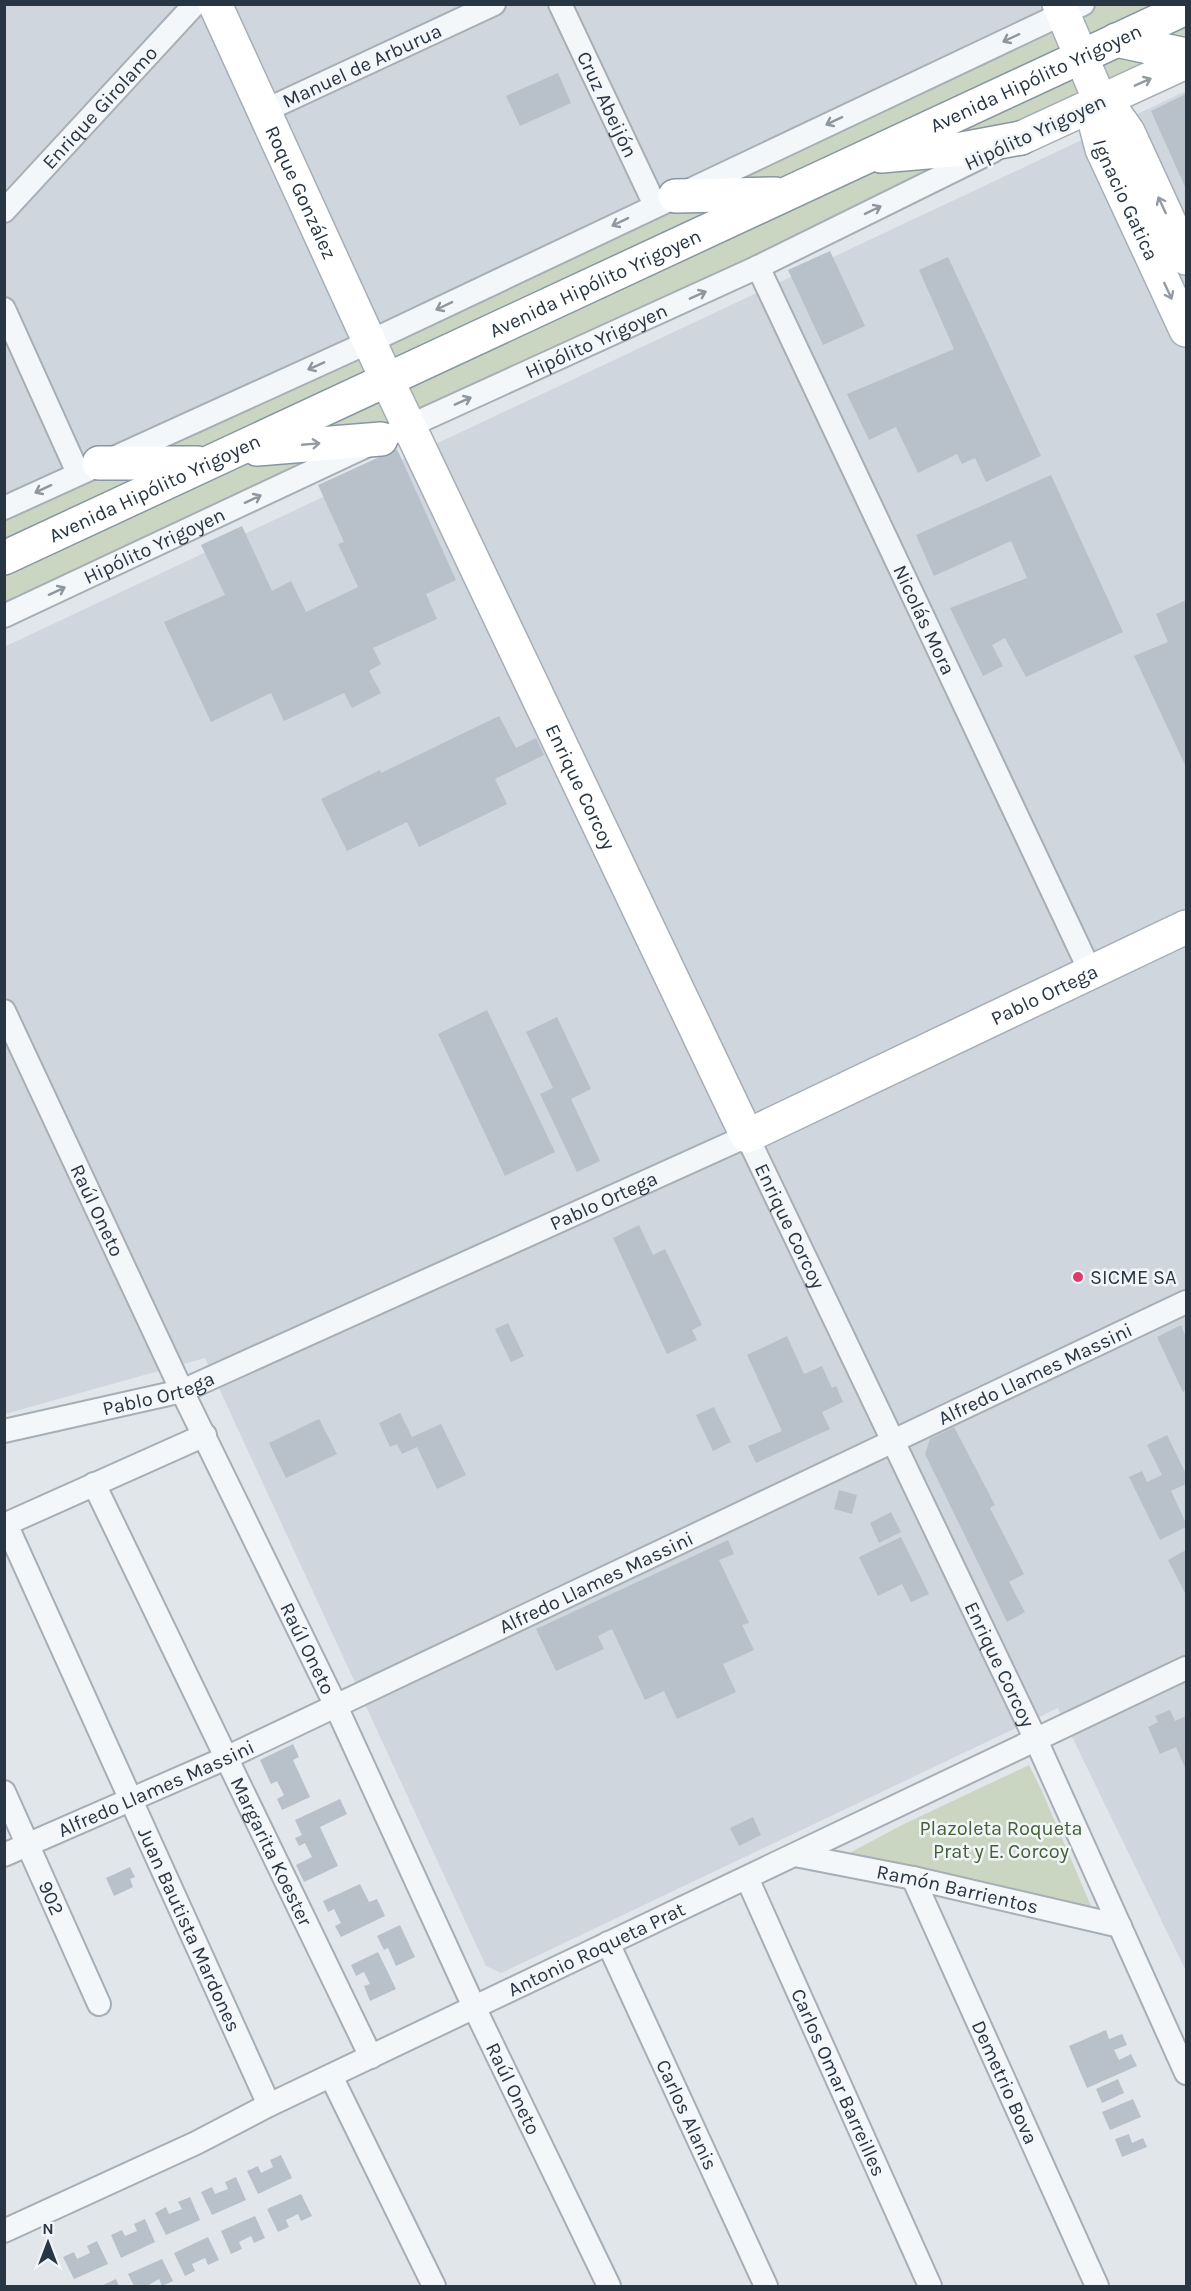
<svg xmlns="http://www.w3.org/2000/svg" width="1191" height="2291" viewBox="0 0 1191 2291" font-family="Karla,sans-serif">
	<rect width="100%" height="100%" fill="#e1e6eb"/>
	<!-- built -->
	<path fill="#cfd6dd" d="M4,5H1051L5,503Z
		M1186,91V1971L1058,1708L501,1973L486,1966L205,1358L5,1414L4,647Z"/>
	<!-- green -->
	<path fill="#cad6c1" d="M1083,5H1186V62L5,616V508Z
		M1029,1765L1041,1789L1097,1920L840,1858L904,1824Z"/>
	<!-- building -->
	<path fill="#b8c0c9" d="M558,73L571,103L520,126L506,96Z
		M1186,94V189L1151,111Z
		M830,251L865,326L823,345L788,270Z
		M948,257L1041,456L986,482L975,458L962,464L957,454L918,473L896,427L869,440L847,394L954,349L919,270Z
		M397,449L456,580L426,594L437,619L373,648L381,664L369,671L381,693L352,708L344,693L284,721L271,693L211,722L164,622L225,595L201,545L242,526L272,591L291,581L306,612L358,587L338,544L344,542L318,485Z
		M1051,475L1123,632L1026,677L1005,638L992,645L1003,666L983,676L950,608L1027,578L1011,541L934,576L916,535Z
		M1186,600V767L1134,656L1168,642L1156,614Z
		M499,716L516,748L536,738L544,755L495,779L507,804L419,847L407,822L347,851L321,799L380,770L381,773Z
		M487,1010L555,1152L505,1176L438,1034Z
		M557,1017L591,1089L571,1099L600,1161L577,1172L540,1094L553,1088L526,1032Z
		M639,1225L653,1255L665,1249L702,1325L692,1330L697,1340L667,1354L613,1238Z
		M508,1323L524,1356L511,1362L495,1329Z
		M1181,1325L1186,1338V1390L1183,1392L1157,1337Z
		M787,1336L804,1374L822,1366L832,1388L836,1386L843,1402L822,1412L830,1429L756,1463L748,1446L782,1431L747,1355Z
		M714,1407L731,1442L713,1451L696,1415Z
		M400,1413L412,1437L441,1424L466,1475L437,1489L417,1447L402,1454L397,1444L390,1447L379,1423Z
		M319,1419L337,1454L286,1478L269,1443Z
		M954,1427L995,1505L990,1508L1024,1574L1009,1582L1025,1612L1007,1622L925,1454L930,1439Z
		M1167,1435L1186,1474V1484L1171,1491L1186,1523V1527L1160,1540L1129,1477L1142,1471L1147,1482L1162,1475L1147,1445Z
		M839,1490L857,1495L852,1514L834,1509Z
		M891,1512L901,1532L879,1543L870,1523Z
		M901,1537L929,1594L911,1602L902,1584L878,1596L859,1557Z
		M728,1540L734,1554L719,1560L749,1623L742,1625L754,1650L723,1664L736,1692L677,1719L664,1691L645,1700L612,1629L598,1636L604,1649L556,1671L536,1629Z
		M1186,1550V1595L1168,1560Z
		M1170,1710L1175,1721L1186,1716V1770L1176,1747L1160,1754L1148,1727L1158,1722L1155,1716Z
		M293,1744L299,1757L293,1760L310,1797L282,1810L277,1799L284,1795L277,1781L271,1784L260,1760Z
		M340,1799L347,1814L320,1827L338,1866L304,1882L296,1865L312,1857L305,1843L299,1846L295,1838L302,1835L295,1820Z
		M753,1817L761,1835L739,1846L730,1828Z
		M130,1867L135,1877L130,1879L133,1887L114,1896L106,1878Z
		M360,1884L369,1902L377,1899L385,1916L341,1937L335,1926L341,1923L334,1909L328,1912L323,1901Z
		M400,1925L415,1957L396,1966L388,1948L384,1950L377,1936Z
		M378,1952L396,1989L370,2001L364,1986L370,1984L364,1972L356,1976L351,1965Z
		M1106,2030L1109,2039L1122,2034L1127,2045L1114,2050L1119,2060L1131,2054L1137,2066L1087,2088L1069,2046Z
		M1118,2079L1124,2093L1102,2103L1096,2089Z
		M1133,2099L1141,2117L1110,2130L1102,2112Z
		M1129,2134L1132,2143L1143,2138L1147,2147L1122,2157L1115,2139Z
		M281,2155L292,2178L258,2194L247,2171L258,2166L261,2173L273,2167L270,2160Z
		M236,2177L246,2200L212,2215L201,2192L212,2187L215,2194L228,2189L225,2182Z
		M301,2194L312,2216L301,2221L298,2214L286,2220L289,2227L278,2232L267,2209Z
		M190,2197L200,2220L166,2235L155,2213L166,2207L169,2214L182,2209L178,2202Z
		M255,2216L265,2238L254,2243L251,2236L239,2242L242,2249L231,2254L221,2231Z
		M145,2219L155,2242L121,2258L111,2235L122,2230L125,2236L137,2231L134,2224Z
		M208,2237L219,2260L208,2265L205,2258L192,2264L195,2271L185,2276L174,2253Z
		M97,2241L108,2264L74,2279L63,2257L74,2252L77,2259L90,2253L87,2246Z
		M162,2259L173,2281L162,2286L159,2279L147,2286H134L128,2274Z
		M116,2279L119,2286H101Z"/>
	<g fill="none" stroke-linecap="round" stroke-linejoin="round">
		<defs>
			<g id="street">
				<path id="s1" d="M560,4L655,205"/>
				<path id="s2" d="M264,111L494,4"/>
				<path id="s3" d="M4,211L195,4"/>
				<path id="s4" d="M758,267L1091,973"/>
				<path d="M4,309L78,473"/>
				<path id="s5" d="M396,432L758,267L993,151"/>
				<path d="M4,508L369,342L1083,4"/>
				<path id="s6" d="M4,616L366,446"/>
				<path id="s7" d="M4,1011L182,1391L335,1704L474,2007L609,2286"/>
				<path id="s8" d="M4,1431L182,1391L747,1136L1036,1740L1186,2073"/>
				<path id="s9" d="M205,1435L6,1524L269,2105"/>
				<path id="s10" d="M94,1484L371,2057"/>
				<path id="s11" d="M4,1792L99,2004"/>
				<path id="s12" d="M4,1855L226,1758L1186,1302"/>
				<path id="s13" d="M795,1855L913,1878L1120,1926"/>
				<path id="s14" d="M747,1878L930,2286"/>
				<path id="s15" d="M913,1878L1097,2286"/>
				<path id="s16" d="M608,1943L766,2286"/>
				<path d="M331,2076L434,2286"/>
				<path id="s17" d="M4,2231L196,2143L269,2105L1186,1668"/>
			</g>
			<g id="secondary">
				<path id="s18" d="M215,4L387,380L747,1136L1186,927"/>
				<path d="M1059,4L1100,101"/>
				<path id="s19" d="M1100,101L1096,126L1102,149L1186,330"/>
				<path d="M1100,101L1116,115L1128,132L1186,258"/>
				<path d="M1021,138L1186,62"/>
			</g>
			<g id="highway">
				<path d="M1116,40L1186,55"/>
				<path d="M881,156L962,149L1021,138"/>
				<path d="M675,196L775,194"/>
				<path d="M257,449L381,439"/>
				<path d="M99,463H197"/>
				<path id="s20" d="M4,558L1186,8"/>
			</g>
		</defs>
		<!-- street casing -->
		<use href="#street" stroke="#a6aeb6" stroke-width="26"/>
		<!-- secondary casing -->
		<use href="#secondary" stroke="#a6aeb6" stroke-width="36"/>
		<!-- highway casing -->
		<use href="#highway" stroke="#8796a3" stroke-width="36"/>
		<!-- street -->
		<use href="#street" stroke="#f4f7f9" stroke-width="22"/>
		<!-- secondary -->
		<use href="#secondary" stroke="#fff" stroke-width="33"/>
		<!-- highway -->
		<use href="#highway" stroke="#fff" stroke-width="33"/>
	</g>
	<!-- one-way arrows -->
	<defs><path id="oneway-shaft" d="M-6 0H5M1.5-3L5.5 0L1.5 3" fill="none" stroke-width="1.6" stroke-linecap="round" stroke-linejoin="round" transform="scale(1.5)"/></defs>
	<g stroke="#8e969e">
		<use href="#oneway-shaft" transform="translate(1011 38) rotate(155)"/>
		<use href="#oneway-shaft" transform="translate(834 121) rotate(155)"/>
		<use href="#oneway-shaft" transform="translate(873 210) rotate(-26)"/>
		<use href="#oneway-shaft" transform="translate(620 222) rotate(154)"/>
		<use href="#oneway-shaft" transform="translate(698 295) rotate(-24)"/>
		<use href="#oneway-shaft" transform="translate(444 306) rotate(154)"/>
		<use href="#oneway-shaft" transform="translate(316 366) rotate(156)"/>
		<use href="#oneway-shaft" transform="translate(463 401) rotate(-24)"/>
		<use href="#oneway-shaft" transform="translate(43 489) rotate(155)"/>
		<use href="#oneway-shaft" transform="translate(253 499) rotate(-25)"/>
		<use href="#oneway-shaft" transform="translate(57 591) rotate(-25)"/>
	</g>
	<g stroke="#949aa2">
		<use href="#oneway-shaft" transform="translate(1143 82) rotate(-24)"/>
		<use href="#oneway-shaft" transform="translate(1162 205) rotate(-115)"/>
		<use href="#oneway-shaft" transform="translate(1168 291) rotate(65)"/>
		<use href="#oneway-shaft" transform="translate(311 444) rotate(-5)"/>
	</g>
	<!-- markers -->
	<circle fill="#da3c6c" stroke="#f1f5f8" stroke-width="2" cx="1078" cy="1277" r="6"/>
	<g text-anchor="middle" stroke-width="5" stroke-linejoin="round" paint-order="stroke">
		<!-- street labels -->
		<g font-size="20" fill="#283644" stroke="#f1f5f8">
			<text dy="7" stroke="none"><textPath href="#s2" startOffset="108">Manuel de Arburua</textPath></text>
			<text dy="7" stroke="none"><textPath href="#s20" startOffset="1138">Avenida Hipólito Yrigoyen</textPath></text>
			<text dy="7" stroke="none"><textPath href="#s1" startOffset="111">Cruz Abeijón</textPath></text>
			<text dy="7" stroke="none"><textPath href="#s3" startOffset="141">Enrique Girolamo</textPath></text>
			<text transform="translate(1035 132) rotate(-25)" y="7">Hipólito Yrigoyen</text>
			<text dy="7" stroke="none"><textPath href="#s18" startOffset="207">Roque González</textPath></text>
			<text dy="7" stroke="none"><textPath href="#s19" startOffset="105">Ignacio Gatica</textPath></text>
			<text dy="7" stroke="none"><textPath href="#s20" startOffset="652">Avenida Hipólito Yrigoyen</textPath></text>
			<text dy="7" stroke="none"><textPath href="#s5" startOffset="220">Hipólito Yrigoyen</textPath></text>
			<text dy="7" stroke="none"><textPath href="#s20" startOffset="166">Avenida Hipólito Yrigoyen</textPath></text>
			<text dy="7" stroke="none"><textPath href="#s6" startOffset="166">Hipólito Yrigoyen</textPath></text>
			<text dy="7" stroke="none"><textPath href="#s4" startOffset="390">Nicolás Mora</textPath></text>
			<text dy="7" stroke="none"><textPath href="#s18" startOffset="864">Enrique Corcoy</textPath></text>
			<text dy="7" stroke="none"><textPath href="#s18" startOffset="1580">Pablo Ortega</textPath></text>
			<text dy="7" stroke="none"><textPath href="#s8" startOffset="645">Pablo Ortega</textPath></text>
			<text dy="7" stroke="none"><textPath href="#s7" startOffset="220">Raúl Oneto</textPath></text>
			<text dy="7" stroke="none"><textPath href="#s8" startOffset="902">Enrique Corcoy</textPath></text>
			<text dy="7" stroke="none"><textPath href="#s12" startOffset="1138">Alfredo Llames Massini</textPath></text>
			<text dy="7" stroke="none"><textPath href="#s8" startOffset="159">Pablo Ortega</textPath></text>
			<text dy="7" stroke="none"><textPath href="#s12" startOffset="652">Alfredo Llames Massini</textPath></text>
			<text dy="7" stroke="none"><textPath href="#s7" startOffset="706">Raúl Oneto</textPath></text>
			<text dy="7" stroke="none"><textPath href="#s8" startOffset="1388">Enrique Corcoy</textPath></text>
			<text dy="7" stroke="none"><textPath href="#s12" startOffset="166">Alfredo Llames Massini</textPath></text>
			<text dy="7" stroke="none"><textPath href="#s10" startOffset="408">Margarita Koester</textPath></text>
			<text dy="7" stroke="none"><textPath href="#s13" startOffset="166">Ramón Barrientos</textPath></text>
			<text dy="7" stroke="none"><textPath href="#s11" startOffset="116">902</textPath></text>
			<text dy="7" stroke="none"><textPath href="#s9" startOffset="663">Juan Bautista Mardones</textPath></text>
			<text dy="7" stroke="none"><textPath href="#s17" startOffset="656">Antonio Roqueta Prat</textPath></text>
			<text dy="7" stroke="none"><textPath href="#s14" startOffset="224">Carlos Omar Barreilles</textPath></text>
			<text dy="7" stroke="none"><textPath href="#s15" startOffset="224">Demetrio Bova</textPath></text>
			<text dy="7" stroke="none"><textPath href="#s7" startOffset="1192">Raúl Oneto</textPath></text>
			<text dy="7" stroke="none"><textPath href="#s16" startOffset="189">Carlos Alanis</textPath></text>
		</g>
		<!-- poi labels -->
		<g font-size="20" fill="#283644" stroke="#f1f5f8" text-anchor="start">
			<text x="1090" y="1284">SICME SA</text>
		</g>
		<!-- park labels -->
		<g font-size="20" fill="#436134" stroke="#f1f5f8">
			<text x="1001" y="1835">Plazoleta Roqueta<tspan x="1001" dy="23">Prat y E. Corcoy</tspan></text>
		</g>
	</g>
	<!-- border -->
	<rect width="1191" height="2291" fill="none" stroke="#283644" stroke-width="12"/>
	<!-- north arrow -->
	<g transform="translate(48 2243)" stroke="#f1f5f8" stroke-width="4.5" paint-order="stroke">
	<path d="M0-4.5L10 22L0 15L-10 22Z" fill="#283644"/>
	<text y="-9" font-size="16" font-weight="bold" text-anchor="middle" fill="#283644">N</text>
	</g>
</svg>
